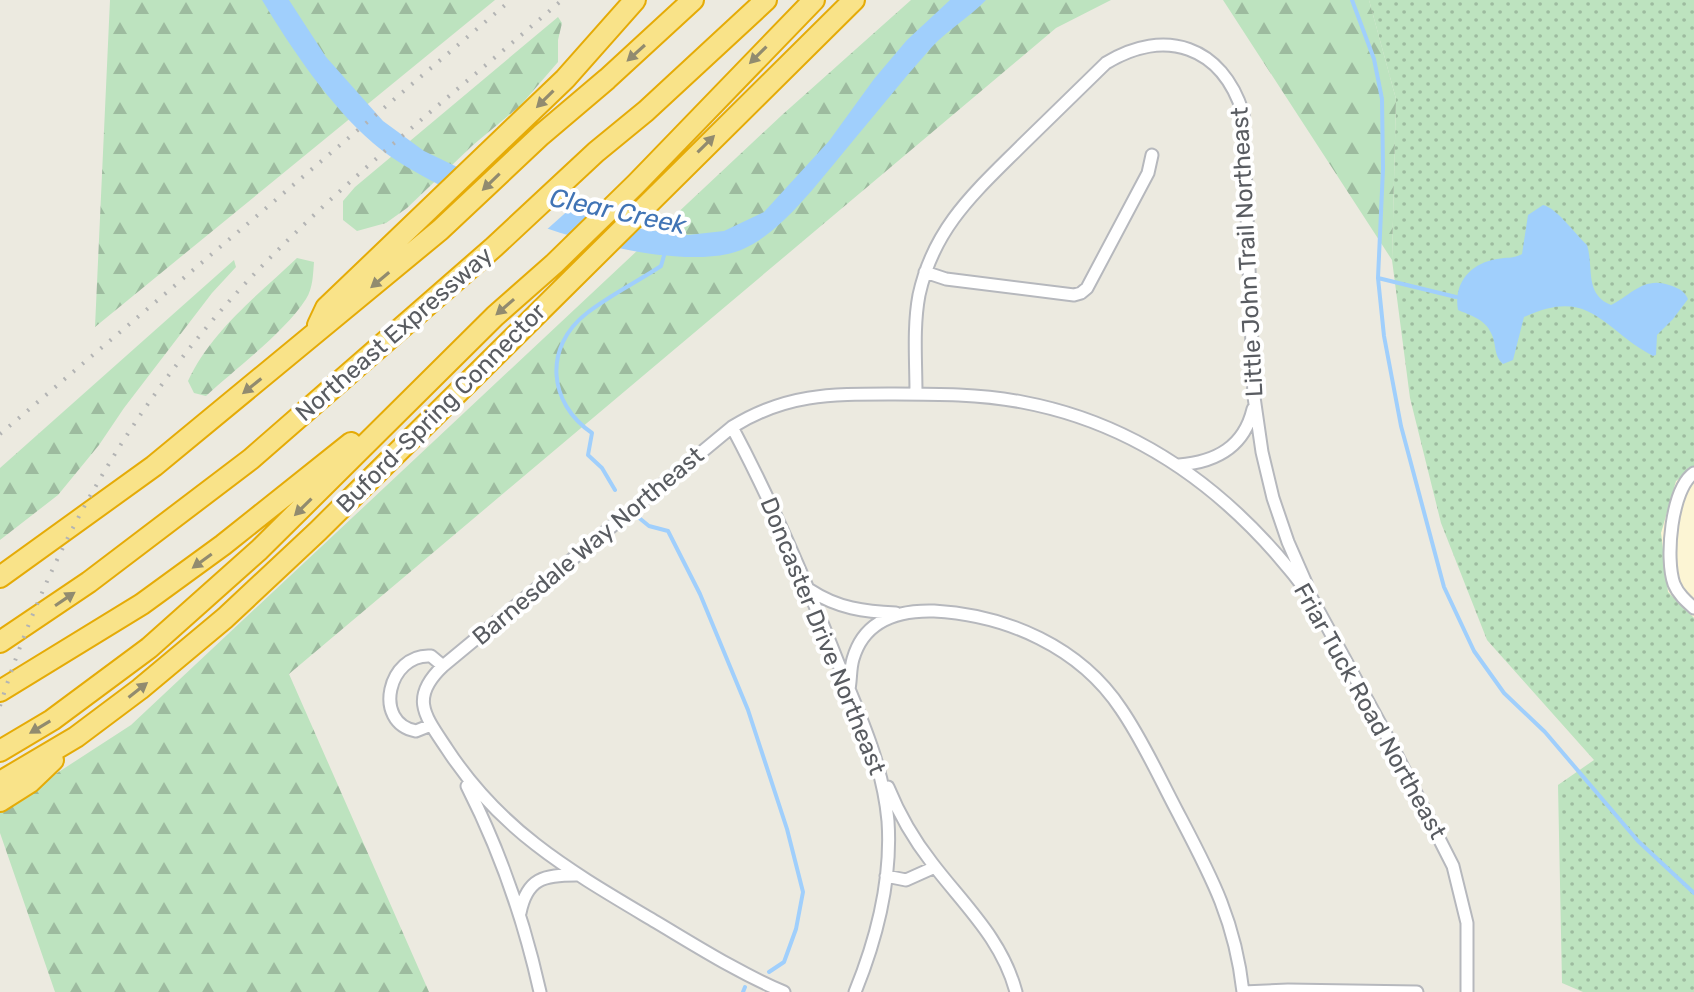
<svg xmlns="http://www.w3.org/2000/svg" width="1694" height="992" viewBox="0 0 1694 992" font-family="Rubik,sans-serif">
	<defs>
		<pattern id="grass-dots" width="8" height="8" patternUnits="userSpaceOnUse" patternTransform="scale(2)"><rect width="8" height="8" fill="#bde3bf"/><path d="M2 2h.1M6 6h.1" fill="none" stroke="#9dbb9f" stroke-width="1.8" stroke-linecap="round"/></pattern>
		<pattern id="forest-firs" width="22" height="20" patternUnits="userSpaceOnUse" patternTransform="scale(2)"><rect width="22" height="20" fill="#bde3bf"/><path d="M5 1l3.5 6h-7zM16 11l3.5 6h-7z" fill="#9dbb9f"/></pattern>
	</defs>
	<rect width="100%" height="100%" fill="#eceae0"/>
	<!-- commercial -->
	<path fill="#fcf5d4" d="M1694,466V618L1668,592L1661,533L1676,481Z"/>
	<!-- grass -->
	<path fill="url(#grass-dots)" d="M1369,0H1694V466L1676,481L1661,533L1668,592L1694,618V992H1583L1562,983L1558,785L1594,760L1487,640L1441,523L1410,398L1392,260L1396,99Z"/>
	<!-- forest -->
	<path fill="url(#forest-firs)" d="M110,0H495L95,327Z
		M911,0H1111L1056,28L289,674L429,992H55L0,833V810L131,725L782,115Z
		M1223,0H1369L1396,99L1392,260Z
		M558,17L562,23L558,40V62L520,106L473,145L407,208L386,223L357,231L343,220V201L355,187Z
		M297,258L314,262C313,274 313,288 306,299C284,333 236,368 206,396L194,393L188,381C211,331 258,295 297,258Z
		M234,260L236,267L212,293L124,408L99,445L58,495L0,540V468Z"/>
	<!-- water -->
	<path fill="#a0cffc" d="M262,0H289L326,57L383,121L424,151L482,179L589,217L641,229L688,235L724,231L764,212L829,141L874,79L907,40L950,0H986C969,18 947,30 931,48C899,84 869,122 838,159C813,189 778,235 741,250C660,282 436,199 373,143C330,106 291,48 262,0Z
		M1543,205C1557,208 1575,234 1587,245C1594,267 1584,294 1611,305C1631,295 1644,276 1669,285C1678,288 1684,290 1688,299L1673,319L1657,335L1656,355L1653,356C1602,329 1591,286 1524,317L1513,360L1503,364C1493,355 1497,344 1491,333C1486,320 1470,315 1458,310C1453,283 1471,263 1497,259C1507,257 1513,259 1522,254L1528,215Z"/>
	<!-- pier -->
	<path fill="#eceae0" d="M460,165L483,175L572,207L544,232L434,189Z"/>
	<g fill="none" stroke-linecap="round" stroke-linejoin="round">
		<!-- stream -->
		<path stroke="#a0cffc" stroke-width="4" d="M1352,0L1374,59L1382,99L1383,169L1378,278L1384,336L1401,426L1444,587L1474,651L1504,693L1545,732L1638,841L1694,893
			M1378,278L1456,297
			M615,490L602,468L588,455L592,433C548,403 543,347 587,313C610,295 637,282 661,266L665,252
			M638,517L649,526L668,531L700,594L748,710L787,829L803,892L796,929L784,962L769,972
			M743,992L745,987"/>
		<defs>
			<path id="minor" d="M925,272L946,279L1074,295L1081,293L1087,288L1148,173L1152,155
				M916,394C916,361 913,327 919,295C934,227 975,192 1022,145C1050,118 1078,90 1106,63C1165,27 1222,46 1243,113L1254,397L1262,452L1273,498L1288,542L1306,583
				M732,427C773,504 807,584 839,665C860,716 883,765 888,821C892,880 877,938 855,992
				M1179,465C1216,462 1244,447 1253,409
				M1694,473C1671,489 1665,559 1674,584C1678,594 1686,601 1694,608
				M810,590C837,608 865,612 896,613
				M849,689C851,679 850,669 853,659C864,620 898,610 934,611C1007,615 1080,647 1121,709C1143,741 1159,777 1177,811C1210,874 1235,919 1243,992L1288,990L1417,992
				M431,725L416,731C372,723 388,653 431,656L443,666
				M467,786C500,851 524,920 540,992
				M888,787C899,814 914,840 932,863C964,905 1002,939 1016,992
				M886,876L906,880L935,867
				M520,913C527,878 544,875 576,875
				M784,992C739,973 698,947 656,922C572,872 502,833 447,749C425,716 409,698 443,666L732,427C787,393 832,394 895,394C937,394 980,394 1022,402C1145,425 1238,498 1311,597L1389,740L1453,866L1467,923V992"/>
			<path id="motorway" d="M318,325L326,308L565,79L635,0
				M0,577L154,466L440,230L541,135L607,79L693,0
				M0,642L89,582L251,459L494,247L596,152L646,111L766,0
				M0,691L142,604L223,545L351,443
				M0,751L52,720L149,648L259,550L495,316L554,264L636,184L814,0
				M0,782L76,737L140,689L225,618L318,531L854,0
				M0,801L30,782L53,760"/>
		</defs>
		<!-- minor casing -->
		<use href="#minor" stroke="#b6b8bd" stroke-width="15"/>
		<!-- motorway casing -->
		<use href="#motorway" stroke="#e5ab07" stroke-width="24"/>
		<!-- minor -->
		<use href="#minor" stroke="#fff" stroke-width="11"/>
		<!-- motorway -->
		<use href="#motorway" stroke="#f9e389" stroke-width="20"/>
		<!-- rail -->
		<path stroke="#b3b4b4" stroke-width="4" stroke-dasharray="2 10" stroke-linecap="butt" d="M0,434L511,0
			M0,706C48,550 131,408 241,288C339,183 454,94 562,0"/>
	</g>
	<!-- one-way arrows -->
	<defs><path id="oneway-solid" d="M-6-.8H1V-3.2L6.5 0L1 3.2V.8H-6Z" transform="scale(2)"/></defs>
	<g fill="#918b6f">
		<use href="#oneway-solid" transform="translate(636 53) rotate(138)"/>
		<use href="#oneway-solid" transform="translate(758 55) rotate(135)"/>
		<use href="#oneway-solid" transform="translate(545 99) rotate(135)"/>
		<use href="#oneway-solid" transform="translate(706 144) rotate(-45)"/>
		<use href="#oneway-solid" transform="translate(491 182) rotate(136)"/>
		<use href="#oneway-solid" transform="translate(380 280) rotate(140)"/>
		<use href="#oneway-solid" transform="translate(505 307) rotate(139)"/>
		<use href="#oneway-solid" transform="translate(252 386) rotate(141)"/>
		<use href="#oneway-solid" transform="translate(303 507) rotate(135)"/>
		<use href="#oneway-solid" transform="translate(202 561) rotate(144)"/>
		<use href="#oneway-solid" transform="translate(65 599) rotate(-34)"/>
		<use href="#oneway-solid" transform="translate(138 690) rotate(-38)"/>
		<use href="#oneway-solid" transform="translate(40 727) rotate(149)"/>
	</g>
	<g text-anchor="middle" stroke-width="8" stroke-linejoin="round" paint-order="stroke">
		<!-- street labels -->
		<g font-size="24" fill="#595c61" stroke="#fff">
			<text transform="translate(1247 252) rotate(-93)" y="8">Little John Trail Northeast</text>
			<text transform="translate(394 334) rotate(-41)" y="8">Northeast Expressway</text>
			<text transform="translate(441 408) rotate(-45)" y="8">Buford-Spring Connector</text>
			<text transform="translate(588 546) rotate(-40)" y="8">Barnesdale Way Northeast</text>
			<text transform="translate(823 636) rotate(68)" y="8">Doncaster Drive Northeast</text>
			<text transform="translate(1370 711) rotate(61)" y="8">Friar Tuck Road Northeast</text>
		</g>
		<!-- water labels -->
		<g font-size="26" font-style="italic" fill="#4174b5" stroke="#fff">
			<text transform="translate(618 211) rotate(12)" y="9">Clear Creek</text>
		</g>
	</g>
</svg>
